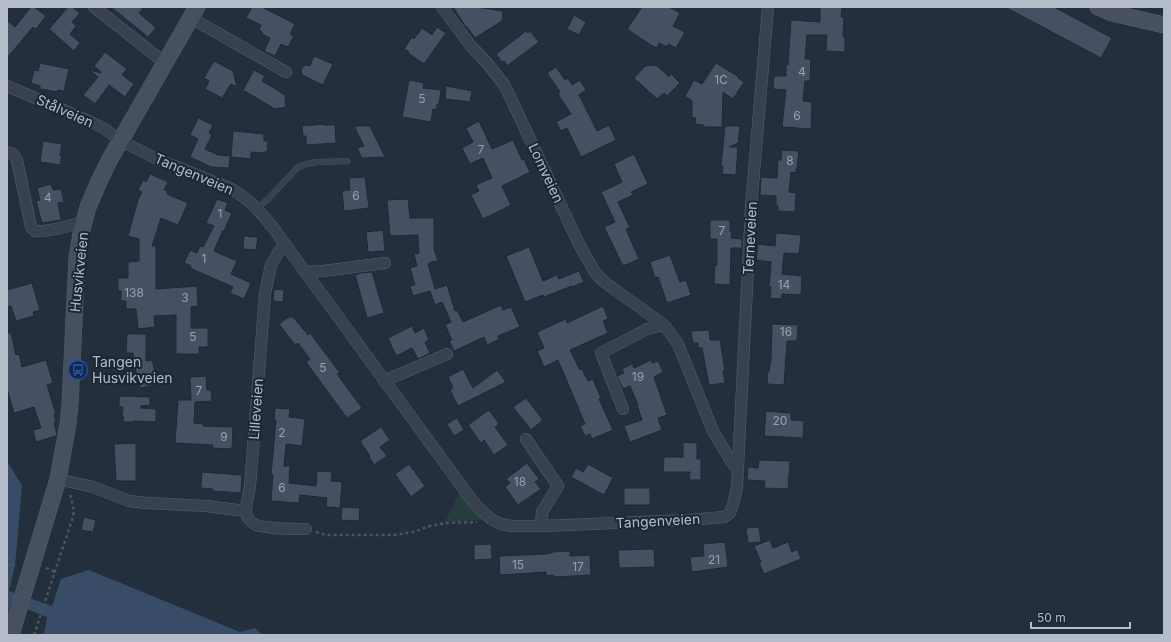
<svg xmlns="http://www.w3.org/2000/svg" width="1171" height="642" viewBox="0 0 1171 642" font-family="Inter,sans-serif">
	<rect width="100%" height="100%" fill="#242f3e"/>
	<!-- green -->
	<path fill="#263c3f" d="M459,493L482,520L445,522Z"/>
	<!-- water -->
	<path fill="#394c67" d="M7,461L22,486L15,565L9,591L52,606L61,579L89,570L240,632L255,628L262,635H44L47,617L11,603L7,618Z"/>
	<!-- building -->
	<path fill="#455162" stroke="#1f2835" d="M31,7H34L46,16L36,29L33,27L7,58V20L15,27Z
		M68,7H72L80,13L72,22L76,26L70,34L80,43L74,51L49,29Z
		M111,7H144L139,13L156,28L148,37Z
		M252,7H262L295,24L290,34L294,36L288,47L281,44L275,56L264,51L270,38L262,34V32L259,30L261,25L246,18Z
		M453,7H476L503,11L502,21L475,38L467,27H466Z
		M642,7H669L680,13L673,26L685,32L676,48L668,44L667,47L659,43L657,48L649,44L627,29Z
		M820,7H842L841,17H844L843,37H845V52L826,51L827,35H807L805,59H811L810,81H805L803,101L812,102L811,129L783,127L782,126L786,90L773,89L774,76H786V65H788L791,20L820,22Z
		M1005,7H1054L1112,38L1101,58Z
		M574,15L586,22L579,35L567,29Z
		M437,27L446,33L424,64L408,53L409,52L404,49L412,37L414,39L422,28L432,35Z
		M526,31L528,33L530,31L539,42L507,66L504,61L502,62L496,54Z
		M105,52L127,69L122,75L134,84L125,97L109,85L95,104L83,95L98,77L89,70L101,73V72L94,66Z
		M314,56L333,64L323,85L302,75L301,71L303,66L308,65L310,66Z
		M214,61L233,71L237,87L231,84L222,98L205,89L209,81L204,78Z
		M40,63L69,69L64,91L58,90L57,92L40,89V86L31,83L34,70L38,71Z
		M716,63L739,77L738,78L744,82L733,99L723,92L722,127H704V125L695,124L696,118H692V101L685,96L694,80L702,84Z
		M656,65L669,77L671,74L680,83L667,96L664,93L657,99L634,78L645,66Z
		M556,67L565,80L568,78L572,85L580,80L586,90L579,95L597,131L609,125L616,140L581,157L567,128L561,131L556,122L571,114L558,94L560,92L547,73Z
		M254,70L265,76L262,81L285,95L286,107L275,109L243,90Z
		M409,80L424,83L423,88L441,90L439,104H437L436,110L433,109L431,122L402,117Z
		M446,86L472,91L470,102L445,99Z
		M198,118L213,125L209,133L212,135L205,149L218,155L230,156L229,168L211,167L190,157L198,139L190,135Z
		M479,121L492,149L513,140L522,160L524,159L530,172L502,186L511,205L483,219L471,195L479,191L476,185L492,178L483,158L470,164L462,148L473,142L466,128Z
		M324,124L323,125H335L336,143L306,145V136H303L302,126Z
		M354,126H370L385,157L362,158L357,148L364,146Z
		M725,126H740L738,143L729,147H738L736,175L722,174L723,166H721Z
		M233,131L264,134V141H268L267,152H263V153L251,152V159L231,157Z
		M43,141L62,144L60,155H62L60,165L40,162Z
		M782,150L799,151L797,169H796V173L791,172L789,192L796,193L795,212L778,211V206H776V196L760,195L761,177L777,178L778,160H781Z
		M634,154L648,184L631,192L633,195L618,202L630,228L626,229L639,259L623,266L604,227L615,222L601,192L622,182L614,164Z
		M150,174L168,182L164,190L168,191L167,194L188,203L178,225L161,218L152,246H156V289L197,286L198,306L191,307V328H208V347H199V354H176V315L154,316L155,327L138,329L136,309H126V301H121V291H118V278H128V262L139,261V239L128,236L138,200L142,192L138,190L143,180L146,182Z
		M365,177L369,208L344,211L342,191L350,190L349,178Z
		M51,184L53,190L61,189L64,202L58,203L61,220L42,223L36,201L40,200L37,188Z
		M217,199L228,203L225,210L232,213L224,231L223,230L214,251L237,261L231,274L251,283L244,299L230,293L233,287L190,268L191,266L184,263L190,250L197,253L200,246L203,247L214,226L206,223Z
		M408,199L410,218H434V249L438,261L430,262L431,263L428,264L435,289L447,285L455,311L457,310L463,322L501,305L503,310L511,307L520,327L498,336L499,339L487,345L484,337L454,351L449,341L452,340L445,325L451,322L442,302L435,305L430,291L413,296L410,286L415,285L410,268L417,266L414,254L419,253L418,235L390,236L387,200Z
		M710,220H730V231H732L731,238L742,239V248H731L730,285L714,284L715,265H717V239H710Z
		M383,230L385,251L368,252L366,232Z
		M776,233L801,235L799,254L784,253L782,274L802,276L801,295L782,294V299L770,298L771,287H769L771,262L756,260L758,244L775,246Z
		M244,236L258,237L256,250L243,249Z
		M529,247L543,281L557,275L559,279L579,271L584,282L572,287V286L544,297L543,295L525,302L506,256Z
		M670,255L680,282L686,280L691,295L667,303L658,277L655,278L650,262Z
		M372,272L384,313L367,318L355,275L361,273Z
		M32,283L40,310L33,312L34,316L16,321L11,306L7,307V290Z
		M274,289L284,290L283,302L273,301Z
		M603,306L608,319L603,321L608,333L570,350L580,370L582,369L588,381L593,379L601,398L599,399L613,430L592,439L590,434L585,436L580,426L585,424L558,360L544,367L537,351L544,348L537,332L566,319L567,323Z
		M289,317H293L308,335L310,333L340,373L337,374L362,408L347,418L306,362L310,359L298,343L295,345L279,324Z
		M772,324L798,325L797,341H787L784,385L767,384L768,371H769L771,359Z
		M412,326L415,333L424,328L429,340L425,342L430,353L418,359L412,348L396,356L388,338Z
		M709,330L710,340H720L725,371H723L725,383L709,385L702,348H698V343H693V340H692L691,331Z
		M7,333H11L16,355L19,354L22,367L46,360L53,383L47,385L56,414L54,415L56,422L54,423L57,434L56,436L36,442L33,430L41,428L34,407L14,413L7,389Z
		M127,334H146V361L152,360L158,384L140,388L133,360V353H126Z
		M651,360L652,363L658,361L663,372L654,377L667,415L658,418L662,430L630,442L624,426L642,420L637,405H638L630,386L623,389L617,376L624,373L622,369L632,364L634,368Z
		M463,369L473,388L497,370L506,382L458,406L450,390L453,388L448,377Z
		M206,376L207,390H211L212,401L195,402L194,423L203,424V426L233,427L232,449L212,448L213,445L175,443L178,400H191L190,377Z
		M123,396L150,397V405L141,406V408L156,409V422L134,421V422H123L124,417H122L123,407H119V397Z
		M526,398L543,420L531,430L513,407Z
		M275,408L290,409L289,417L305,419L302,446L286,444L284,466H290L289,483L316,486L317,471L332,472L331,481L342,482L340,508L326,507L327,498L300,495L299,503L271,501L273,475H271L276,420H274Z
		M489,410L499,424L495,427L508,445L494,455L484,440L481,443L468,425Z
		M766,411L791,413V420L804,421L803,438L764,436Z
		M457,418L464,430L454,436L447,424Z
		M381,427L390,440L380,447L387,456L374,465L369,457L370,456L360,441Z
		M683,442L697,443V459H701V480H689L690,472H663L664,457H683Z
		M136,443V481H116L114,444Z
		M759,460L790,461L788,489L764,488L765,481L747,480L748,467L758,468Z
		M527,463L539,479L535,482L541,489L518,505L505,487L510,483L506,479Z
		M409,464L425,486L411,497L395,474Z
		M588,464L613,478L604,495L571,477L576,468L583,472Z
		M202,472L242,475L241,493L212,491L213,489L201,488Z
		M624,488H650V505H624Z
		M342,507L360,508L359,521L341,520Z
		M84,517L96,520L93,532L81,530Z
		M759,527L761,542L748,543L746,528Z
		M770,540L773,548L788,542L792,552L797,549L801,559L764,574L759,563L761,562L754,546Z
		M725,542L728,567L692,572L690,557L704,556L703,544Z
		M491,544L492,559L474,560V545Z
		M654,549L655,567L619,568L618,550Z
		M570,551V556L590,555L591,575L554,577L553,575L546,576V572L500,575L499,556L545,554L552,553V552Z"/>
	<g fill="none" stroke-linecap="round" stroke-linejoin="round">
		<defs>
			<path id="lane" d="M258,208L268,199L298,167C313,160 331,162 347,161"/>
			<path id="street" d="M94,7L165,63
				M442,7L470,45L488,64L505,86L579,244L594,271L601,279L614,289L664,325L678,344L713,431L731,461L738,470
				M191,18L286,72
				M7,86L89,121L105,129L121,141L157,159L227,187C248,197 260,211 274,229L471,499L481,510L491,519L501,524L511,526H541L689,520L724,517L730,513L733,505L737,487L751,207L768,7
				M7,152L13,154L17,160L31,227L35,231C47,233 72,225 84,222
				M284,243L271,265L265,294L250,486C249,492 245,509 246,514C247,518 252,523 256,525C269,529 292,529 306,529
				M305,272L323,271L385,263
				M384,381L447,354
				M623,409L601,353L647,329L664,325
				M526,439L558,486L542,512L541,526
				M58,479L93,487L129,501L147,503L206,506L246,511"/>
			<path id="secondary" d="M1098,7L1112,13L1164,25
				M11,635L58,479L68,424L70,404L77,258L81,233L88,207L101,177L110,159L197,7"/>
		</defs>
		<!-- lane casing -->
		<use href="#lane" stroke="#565f6c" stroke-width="6"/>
		<!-- street casing -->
		<use href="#street" stroke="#565f6c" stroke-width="12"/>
		<!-- secondary casing -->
		<use href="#secondary" stroke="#565f6c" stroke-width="17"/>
		<!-- path -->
		<path stroke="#44595c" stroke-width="2.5" stroke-dasharray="3 3" stroke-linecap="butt" d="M316,532L326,535H395L413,532L430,526L446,523L477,522
			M7,565H15
			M46,568L55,572
			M34,635L72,520L74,511L70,494"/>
		<!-- lane -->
		<use href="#lane" stroke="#38414e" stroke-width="5.5"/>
		<!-- street -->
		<use href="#street" stroke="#38414e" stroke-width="11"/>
		<!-- secondary -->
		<use href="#secondary" stroke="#465061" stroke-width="16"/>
	</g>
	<!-- icons -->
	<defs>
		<symbol id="bus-ring" viewBox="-11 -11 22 22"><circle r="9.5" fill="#1d2633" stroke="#1a4fb4" stroke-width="1.5"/><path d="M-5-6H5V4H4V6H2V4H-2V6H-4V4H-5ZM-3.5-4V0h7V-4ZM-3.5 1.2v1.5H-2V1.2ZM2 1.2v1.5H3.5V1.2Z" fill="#1a4fb4"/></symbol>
	</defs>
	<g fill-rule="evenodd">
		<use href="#bus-ring" x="67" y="359" width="22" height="22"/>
	</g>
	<g text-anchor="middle" stroke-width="4" stroke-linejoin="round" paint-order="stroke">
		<!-- number labels -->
		<g font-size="12" fill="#98a1af">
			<text x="802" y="76">4</text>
			<text x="721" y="84">1C</text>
			<text x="422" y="103">5</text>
			<text x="797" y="120">6</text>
			<text x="481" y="154">7</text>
			<text x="790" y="165">8</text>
			<text x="356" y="200">6</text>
			<text x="48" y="202">4</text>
			<text x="220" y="218">1</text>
			<text x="722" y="235">7</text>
			<text x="204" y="263">1</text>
			<text x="784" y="289">14</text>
			<text x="134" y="297">138</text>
			<text x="185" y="302">3</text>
			<text x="786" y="336">16</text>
			<text x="193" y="341">5</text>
			<text x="323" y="372">5</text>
			<text x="638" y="381">19</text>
			<text x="199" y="395">7</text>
			<text x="780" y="425">20</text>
			<text x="282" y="437">2</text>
			<text x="224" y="441">9</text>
			<text x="520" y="486">18</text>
			<text x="282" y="492">6</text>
			<text x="714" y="564">21</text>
			<text x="518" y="569">15</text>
			<text x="578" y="571">17</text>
		</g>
		<!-- street labels -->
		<g font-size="14" fill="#b4bcc9" stroke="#1d2633">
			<text transform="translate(65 111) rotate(24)" y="5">Stålveien</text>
			<text transform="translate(546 173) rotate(65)" y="5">Lomveien</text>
			<text transform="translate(194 174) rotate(23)" y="5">Tangenveien</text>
			<text transform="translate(750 238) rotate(-87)" y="5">Terneveien</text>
			<text transform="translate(79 272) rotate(-84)" y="5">Husvikveien</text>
			<text transform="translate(256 409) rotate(-86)" y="5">Lilleveien</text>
			<text transform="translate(658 521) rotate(-3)" y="5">Tangenveien</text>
		</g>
		<!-- poi labels -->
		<g font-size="14" fill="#b4bcc9" stroke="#1d2633" text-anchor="start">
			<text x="92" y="367">Tangen<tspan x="92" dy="16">Husvikveien</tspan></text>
		</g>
	</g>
	<!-- border -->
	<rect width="1171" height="642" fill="none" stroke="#b4bcc9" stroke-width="16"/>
	<!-- scale -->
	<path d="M1031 622v6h99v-6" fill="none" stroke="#b4bcc9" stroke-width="2"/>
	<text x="1037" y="622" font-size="12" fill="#b4bcc9" stroke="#1d2633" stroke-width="3" paint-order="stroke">50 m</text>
</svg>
